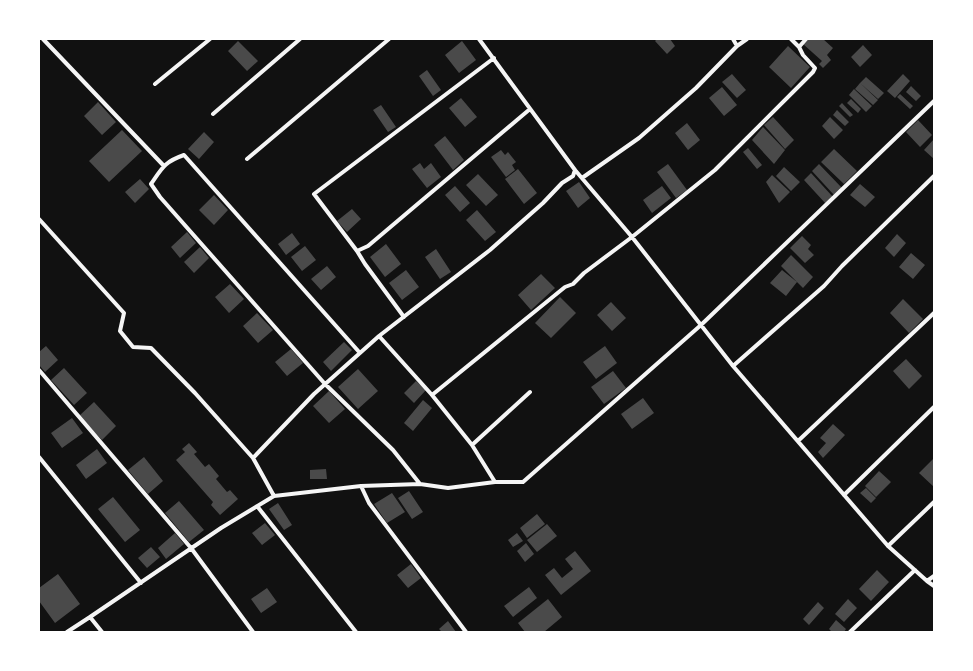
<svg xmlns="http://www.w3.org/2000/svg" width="973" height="671" viewBox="0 0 973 671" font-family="'Zilla Slab',serif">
	<rect width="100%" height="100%" fill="#111"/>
	<!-- building -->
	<path fill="#4a4a4a" d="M657,39H670L675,46L667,54L655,41Z
		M808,39H823L833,48L827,55L831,60L823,68L819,64L822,61L803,44Z
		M238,41L258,61L247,71L228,51Z
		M462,41L476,60L459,73L445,55Z
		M863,45L872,55L860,67L851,57Z
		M788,46L810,67L791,88L769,67Z
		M427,70L441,90L433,96L419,76Z
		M732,74L746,90L737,98L722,82Z
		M903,74L910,81L895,98L887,91Z
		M866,77L884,93L878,99L860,83Z
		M860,83L878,100L873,105L855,89Z
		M911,86L921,96L916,101L906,92Z
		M722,87L737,105L724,116L709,98Z
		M854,89L872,106L866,112L849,95Z
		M900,94L913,106L910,109L897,97Z
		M461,98L477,117L465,127L449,108Z
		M851,99L861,109L858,113L847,103Z
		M98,102L116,122L102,135L84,116Z
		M842,103L853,115L850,117L839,106Z
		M381,105L396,127L388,132L373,110Z
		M837,110L849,122L845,126L833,115Z
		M773,117L794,140L785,149L764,125Z
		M830,117L843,130L834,139L822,126Z
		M918,120L932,135L920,147L906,132Z
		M687,123L700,140L688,150L675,133Z
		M763,127L785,150L774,164L752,140Z
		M122,130L142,151L109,182L89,161Z
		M204,132L214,142L199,159L188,149Z
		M445,136L464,160L453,170L434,145Z
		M934,139V159L924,150Z
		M748,148L762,165L757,169L743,152Z
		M834,149L857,171L844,184L821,162Z
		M501,150L505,155L508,152L516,162L512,165L515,170L506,177L491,157Z
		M420,163L424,169L431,163L441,177L427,188L412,169Z
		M668,164L687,190L676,198L657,172Z
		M819,164L842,188L834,195L812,171Z
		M784,167L800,182L791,191L776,176Z
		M518,169L537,193L524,204L505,179Z
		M811,173L833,197L826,204L804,180Z
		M478,174L498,195L486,206L466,185Z
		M772,175L790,192L779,203L766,182Z
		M140,179L149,189L135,203L125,192Z
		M579,182L590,198L578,208L566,191Z
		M860,184L875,197L865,207L850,195Z
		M455,186L470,203L460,212L445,195Z
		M662,186L671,198L652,213L643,200Z
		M214,195L228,210L214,225L199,210Z
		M352,209L361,219L347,232L337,221Z
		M477,210L496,232L485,241L466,220Z
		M187,232L196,243L180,258L171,247Z
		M292,233L300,244L286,255L278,244Z
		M897,234L906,243L894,257L885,248Z
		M802,236L811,245L808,249L814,255L805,263L790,248Z
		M386,244L401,264L385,277L370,257Z
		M305,246L316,260L302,271L291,257Z
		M200,247L209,258L194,273L184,262Z
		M436,249L451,272L440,279L425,257Z
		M911,253L925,265L913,279L899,267Z
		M791,255L813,277L803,288L781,266Z
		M327,266L336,277L321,290L311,279Z
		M406,270L419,287L402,300L389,283Z
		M782,270L797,282L786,296L770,283Z
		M541,274L555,288L531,310L518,295Z
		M230,284L244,299L229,313L215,297Z
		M560,297L576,313L551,338L535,323Z
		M903,299L923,319L909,333L890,313Z
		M611,302L626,318L612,331L597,315Z
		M257,313L273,330L258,343L243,326Z
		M344,342L352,350L331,371L323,362Z
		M46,346L58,360L45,372L39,365V352Z
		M605,346L617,363L596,379L583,362Z
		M291,349L303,363L287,376L275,362Z
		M906,359L922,376L909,389L893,371Z
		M64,368L87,393L74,405L51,380Z
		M358,369L378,391L358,409L338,387Z
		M613,371L626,388L604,404L591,387Z
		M416,381L426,390L414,403L404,393Z
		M329,391L345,409L329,423L313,406Z
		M643,398L654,413L632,429L621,414Z
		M423,400L432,408L413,431L404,423Z
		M94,402L116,426L102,440L79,416Z
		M72,418L83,433L62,448L51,433Z
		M833,424L845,435L823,458L818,452L826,443L820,438Z
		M189,443L197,452L194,454L205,467L209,464L219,476L216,479L227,492L230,490L238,499L220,515L211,505L213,502L176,460L185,452L182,449Z
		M97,449L107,463L86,479L76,465Z
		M144,457L163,481L148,494L128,470Z
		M934,458V487L919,473Z
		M326,469L327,479H310V470Z
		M879,471L891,482L876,497L865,486Z
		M866,488L876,498L871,503L860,493Z
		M409,491L423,512L412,519L398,498Z
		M392,493L405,512L387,523L374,504Z
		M113,497L140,530L125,542L98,509Z
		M179,501L204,530L189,542L165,513Z
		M278,503L292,525L284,530L269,509Z
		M537,514L545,524L527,538L520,528Z
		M265,523L275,535L262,545L252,533Z
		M547,524L557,536L537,552L527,540Z
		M175,533L184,544L166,559L158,548Z
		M517,533L523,541L513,547L508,540Z
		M526,543L534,554L525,562L517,551Z
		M151,547L160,557L147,568L138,558Z
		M575,551L591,571L561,595L545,575L554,568L562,578L573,569L565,559Z
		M411,564L421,578L408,588L397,575Z
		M877,570L889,582L871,601L859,589Z
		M58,574L80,604L55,623L39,601V588Z
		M529,587L537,598L513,617L504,606Z
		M267,588L277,602L261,613L251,599Z
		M548,599L562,617L544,632H525L518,623Z
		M848,599L857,608L844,622L835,614Z
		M818,602L824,608L809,625L803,619Z
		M836,620L846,629L844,632H832L829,629Z
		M448,621L456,632H442L439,629Z"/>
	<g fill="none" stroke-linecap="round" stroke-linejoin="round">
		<!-- minor -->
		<path stroke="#f5f5f5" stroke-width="4" d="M43,39L164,166
			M479,39L575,170L632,237L733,366L888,546L927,581L934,586
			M733,39L737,46
			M791,39L799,47L806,39
			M155,84L210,39
			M213,114L300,39
			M247,159L389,39
			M582,178L639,138L696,88L737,46L747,39
			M39,219L124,313L120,331L133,347L151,348L195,393L253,458
			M357,251L368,246L530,109
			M404,317L365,264L357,251L314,194L494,58
			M360,353L184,155C164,162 162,168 151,184L160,197L325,384L393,450L420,484
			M733,366L824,286L842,266L934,176
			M39,370L191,548L253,632
			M432,395L565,287L573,284L584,273L632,237L715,170L813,72L815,68L803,55L799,47
			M798,441L934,313
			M472,445L530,392
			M39,457L141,583
			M495,482H523L701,325L934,101
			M361,486L369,503L466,632
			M844,495L934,407
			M274,496L253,458L314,394L379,336
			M257,506L356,632
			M888,546L934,502
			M927,581L934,576
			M67,632L90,617
			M102,632L90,617L221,528L274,496L361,486L420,484L448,488L495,482L472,445L432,395L379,336L490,250L543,203L562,183L573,176L575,170
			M850,632L915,570"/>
	</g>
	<!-- border -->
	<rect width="973" height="671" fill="none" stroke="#ffffff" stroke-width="80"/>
</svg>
